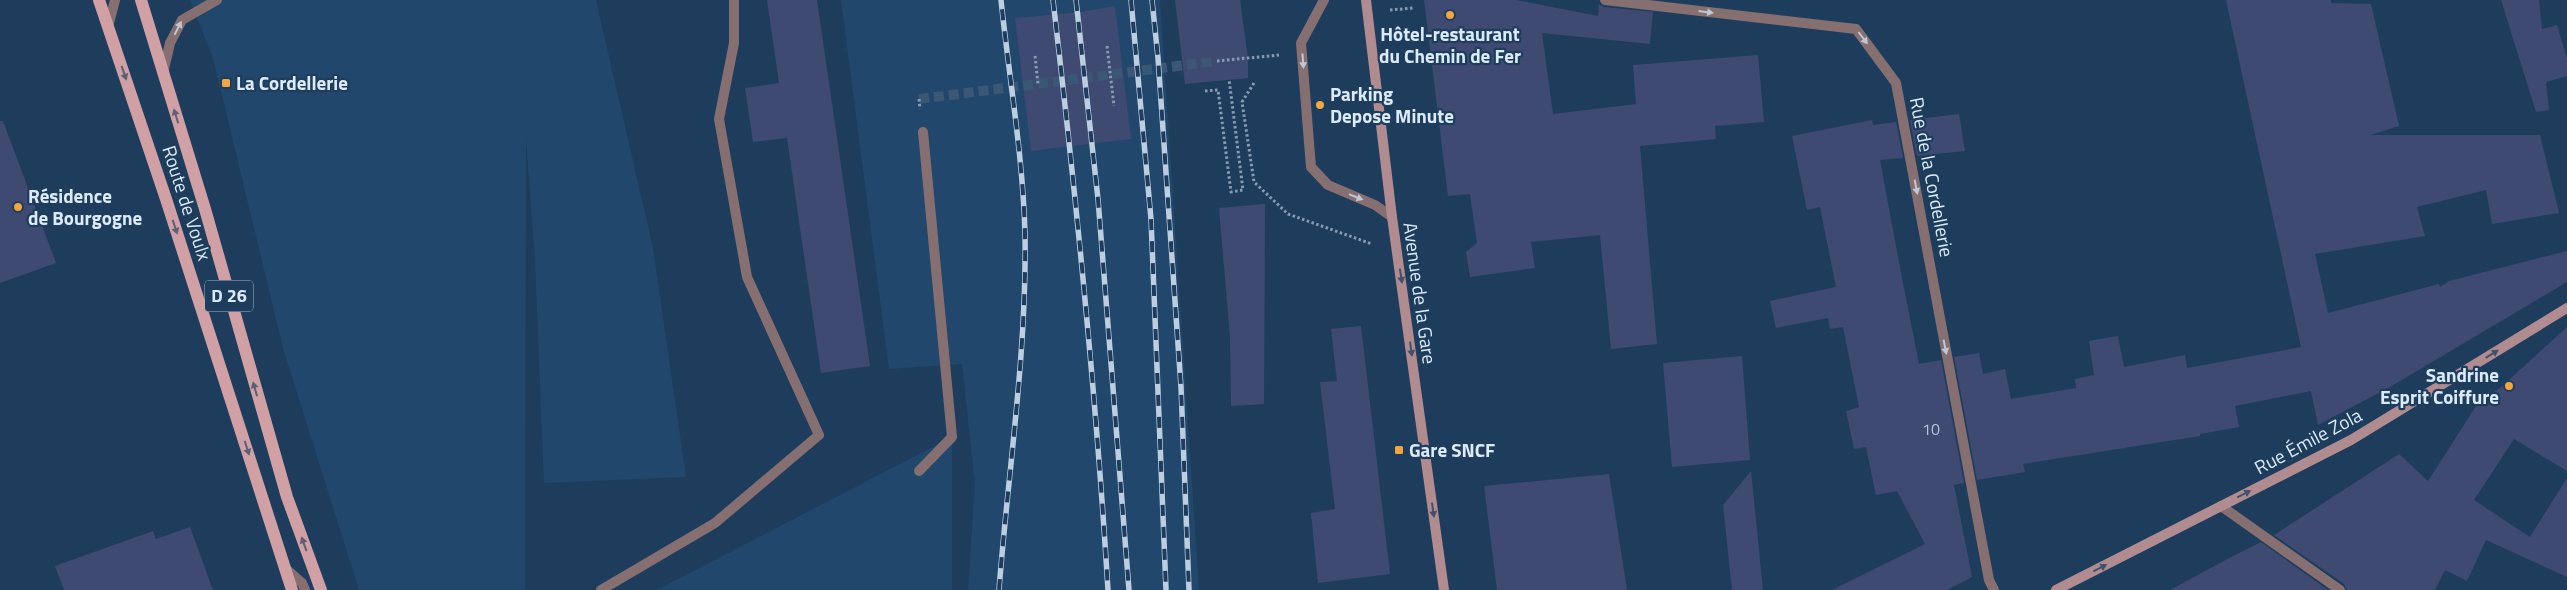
<svg xmlns="http://www.w3.org/2000/svg" width="2567" height="590" viewBox="0 0 2567 590" font-family="'Titillium Web',sans-serif">
	<rect width="100%" height="100%" fill="#1e3d5d"/>
	<!-- built -->
	<path fill="#22476c" d="M190,0H596L653,248L686,477L544,483L535,260L526,138L525,590H359L283,348L213,58Z
		M841,0H1160L1199,590H968L975,484L962,364L889,369Z
		M952,437V590H657Z"/>
	<!-- building -->
	<path fill="#3e4a71" d="M767,0H817L870,366L821,373L787,138L753,142L745,88L779,83Z
		M1175,0H1240L1248,58V78L1185,84Z
		M1424,0H1516L1598,16L1599,4L1604,7L1653,12L1650,44L1542,33L1553,114L1636,104L1633,65L1758,55L1764,122L1715,126L1716,139L1640,146L1657,344L1611,349L1600,235L1531,242L1535,268L1470,277L1466,252L1477,243L1470,194L1448,196Z
		M2226,0H2331V3L2371,4L2399,126L2370,135H2540L2559,213L2492,224L2486,190L2417,207L2425,236L2315,254L2328,313L2439,284L2440,287L2449,281L2567,251V282L2390,387L2318,425L2311,391L2235,406L2239,427L2200,434V436L2023,464L2025,472L1977,480L1954,357L1979,353L1983,374L2005,369L2011,399L2076,388L2075,379L2094,375L2089,341L2118,336L2124,367L2185,355L2187,368L2301,347Z
		M2501,0H2539L2542,29L2557,25L2567,58V76L2546,82L2549,110L2536,112Z
		M1115,6L1131,139L1031,151L1015,18L1081,12Z
		M1959,114L1965,151L1917,156L1910,120Z
		M1872,120L1873,125L1896,122L1903,158L1880,160L1902,278L1919,364L1941,360L1964,483L1954,485L1972,577L1947,590H1832L1925,544L1897,491L1876,495L1866,447L1854,449L1846,411L1859,407L1843,327L1830,329L1828,318L1776,328L1770,301L1836,287L1820,207L1807,210L1792,136Z
		M0,121H3L56,263L0,283Z
		M1265,204L1264,404L1231,406L1230,337L1219,208Z
		M1361,326L1390,574L1318,583L1311,513L1335,509L1320,382L1337,381L1331,329Z
		M2567,327V471L2514,439L2474,500L2530,537L2567,478V577L2486,540L2467,581L2445,570L2435,590H2347L2344,584L2274,535L2399,454L2428,481L2478,403L2500,388Z
		M1742,356L1750,460L1672,467L1663,363Z
		M1751,471L1763,590H1732L1723,505Z
		M1609,474L1627,590H1497L1484,486Z
		M190,527L213,590H64L55,566L153,531L156,539Z
		M2261,542L2328,590H2170L2231,557Z"/>
	<g fill="none" stroke-linecap="round" stroke-linejoin="round">
		<!-- pedestrian-tunnel -->
		<path stroke="#3a5775" stroke-width="10" stroke-dasharray="10 5" stroke-linecap="butt" d="M919,99L1217,61"/>
		<!-- path -->
		<path stroke="#869cb3" stroke-width="3" stroke-dasharray="2.5 2.5" stroke-linecap="butt" d="M1390,10L1413,8
			M1107,46L1114,106
			M1035,56L1038,84
			M1217,61L1279,55
			M1254,83L1242,102L1254,182L1288,214L1372,244
			M1205,91L1218,90L1231,192L1243,190L1229,79
			M919,99L920,109"/>
		<!-- service -->
		<path stroke="#866f71" stroke-width="10" d="M1324,0L1301,43L1311,167L1328,185L1375,205L1392,217
			M108,27L115,0
			M163,73L170,43L182,20L217,0
			M2221,506L2340,590
			M285,568L302,583L305,590
			M601,590L715,523L819,435L747,277L719,119L734,43V0"/>
		<!-- pedestrian -->
		<path stroke="#866f71" stroke-width="10" d="M919,471L952,437L923,132"/>
		<!-- minor -->
		<path stroke="#866f71" stroke-width="10" d="M1605,0L1856,29L1896,83L1989,580L1994,590"/>
		<!-- secondary -->
		<path stroke="#b08b8f" stroke-width="10" d="M1366,0L1392,217L1444,590
			M2056,590L2351,440L2567,308"/>
		<!-- primary -->
		<path stroke="#d0a0a5" stroke-width="12" d="M99,0L166,199L292,590
			M141,0L205,209L287,497L321,590"/>
		<defs>
			<path id="rail" d="M1053,0C1076,196 1096,393 1108,590
				M1076,0L1098,199L1129,590
				M1131,0L1151,219L1166,590
				M1152,0L1158,58L1181,387L1189,590
				M999,590C1008,472 1027,353 1025,234C1023,156 1009,77 1001,0"/>
		</defs>
		<!-- rail casing -->
		<use href="#rail" stroke="#bdcee1" stroke-width="5.5"/>
		<!-- rail -->
		<use href="#rail" stroke="#1e3d5d" stroke-width="4" stroke-dasharray="11" stroke-linecap="butt"/>
	</g>
	<!-- one-way arrows -->
	<defs><path id="oneway-solid" d="M-6-.8H1V-3.2L6.5 0L1 3.2V.8H-6Z" transform="scale(1.25)"/></defs>
	<g fill="#c2c6d2">
		<use href="#oneway-solid" transform="translate(1706 12) rotate(7)"/>
		<use href="#oneway-solid" transform="translate(178 28) rotate(-63)"/>
		<use href="#oneway-solid" transform="translate(1863 38) rotate(53)"/>
		<use href="#oneway-solid" transform="translate(1303 61) rotate(86)"/>
		<use href="#oneway-solid" transform="translate(1916 187) rotate(79)"/>
		<use href="#oneway-solid" transform="translate(1356 197) rotate(22)"/>
		<use href="#oneway-solid" transform="translate(1945 347) rotate(79)"/>
	</g>
	<g fill="#5c6076">
		<use href="#oneway-solid" transform="translate(124 73) rotate(71)"/>
		<use href="#oneway-solid" transform="translate(176 116) rotate(-107)"/>
		<use href="#oneway-solid" transform="translate(175 227) rotate(72)"/>
		<use href="#oneway-solid" transform="translate(255 389) rotate(-106)"/>
		<use href="#oneway-solid" transform="translate(247 448) rotate(72)"/>
		<use href="#oneway-solid" transform="translate(304 544) rotate(-110)"/>
	</g>
	<g fill="#42506a">
		<use href="#oneway-solid" transform="translate(1401 276) rotate(81)"/>
		<use href="#oneway-solid" transform="translate(1411 349) rotate(82)"/>
		<use href="#oneway-solid" transform="translate(2492 354) rotate(-31)"/>
		<use href="#oneway-solid" transform="translate(2244 494) rotate(-27)"/>
		<use href="#oneway-solid" transform="translate(1433 510) rotate(82)"/>
		<use href="#oneway-solid" transform="translate(2100 568) rotate(-27)"/>
	</g>
	<!-- markers -->
	<g fill="#f1a640" stroke="#1e3d5d" stroke-width="2">
		<circle cx="1450" cy="15" r="5"/>
		<rect x="221" y="78" width="10" height="10" rx="2.5"/>
		<circle cx="1320" cy="105" r="5"/>
		<circle cx="18" cy="207" r="5"/>
		<circle cx="2509" cy="386" r="5"/>
		<rect x="1394" y="445" width="10" height="10" rx="2.5"/>
	</g>
	<g text-anchor="middle" stroke-width="4.5" stroke-linejoin="round" paint-order="stroke">
		<!-- number labels -->
		<g font-size="16" fill="#b4c3d8">
			<text x="1931" y="435">10</text>
		</g>
		<!-- shield labels -->
		<rect fill="#1e3d5d" stroke="#a3b7cc" stroke-width="1" x="205" y="280.5" width="48" height="31" rx="4"/>
		<g font-size="18" font-weight="bold" fill="#dcebfb">
			<text x="229" y="302">D 26</text>
		</g>
		<!-- poi labels -->
		<g font-size="19" font-weight="bold" fill="#dcebfb" stroke="#1e3d5d" text-anchor="start">
			<text x="1450" y="41" text-anchor="middle">Hôtel-restaurant<tspan x="1450" dy="22">du Chemin de Fer</tspan></text>
			<text x="236" y="90">La Cordellerie</text>
			<text x="1330" y="101">Parking<tspan x="1330" dy="22">Depose Minute</tspan></text>
			<text x="28" y="203">Résidence<tspan x="28" dy="22">de Bourgogne</tspan></text>
			<text x="2499" y="382" text-anchor="end">Sandrine<tspan x="2499" dy="22">Esprit Coiffure</tspan></text>
			<text x="1409" y="457">Gare SNCF</text>
		</g>
		<!-- street labels -->
		<g font-size="19" fill="#dcebfb" stroke="#1e3d5d">
			<text transform="translate(1932 177) rotate(79)" y="7">Rue de la Cordellerie</text>
			<text transform="translate(187 203) rotate(72)" y="7">Route de Voulx</text>
			<text transform="translate(1420 293) rotate(82)" y="7">Avenue de la Gare</text>
			<text transform="translate(2308 441) rotate(-28)" y="7">Rue Émile Zola</text>
		</g>
	</g>
</svg>
